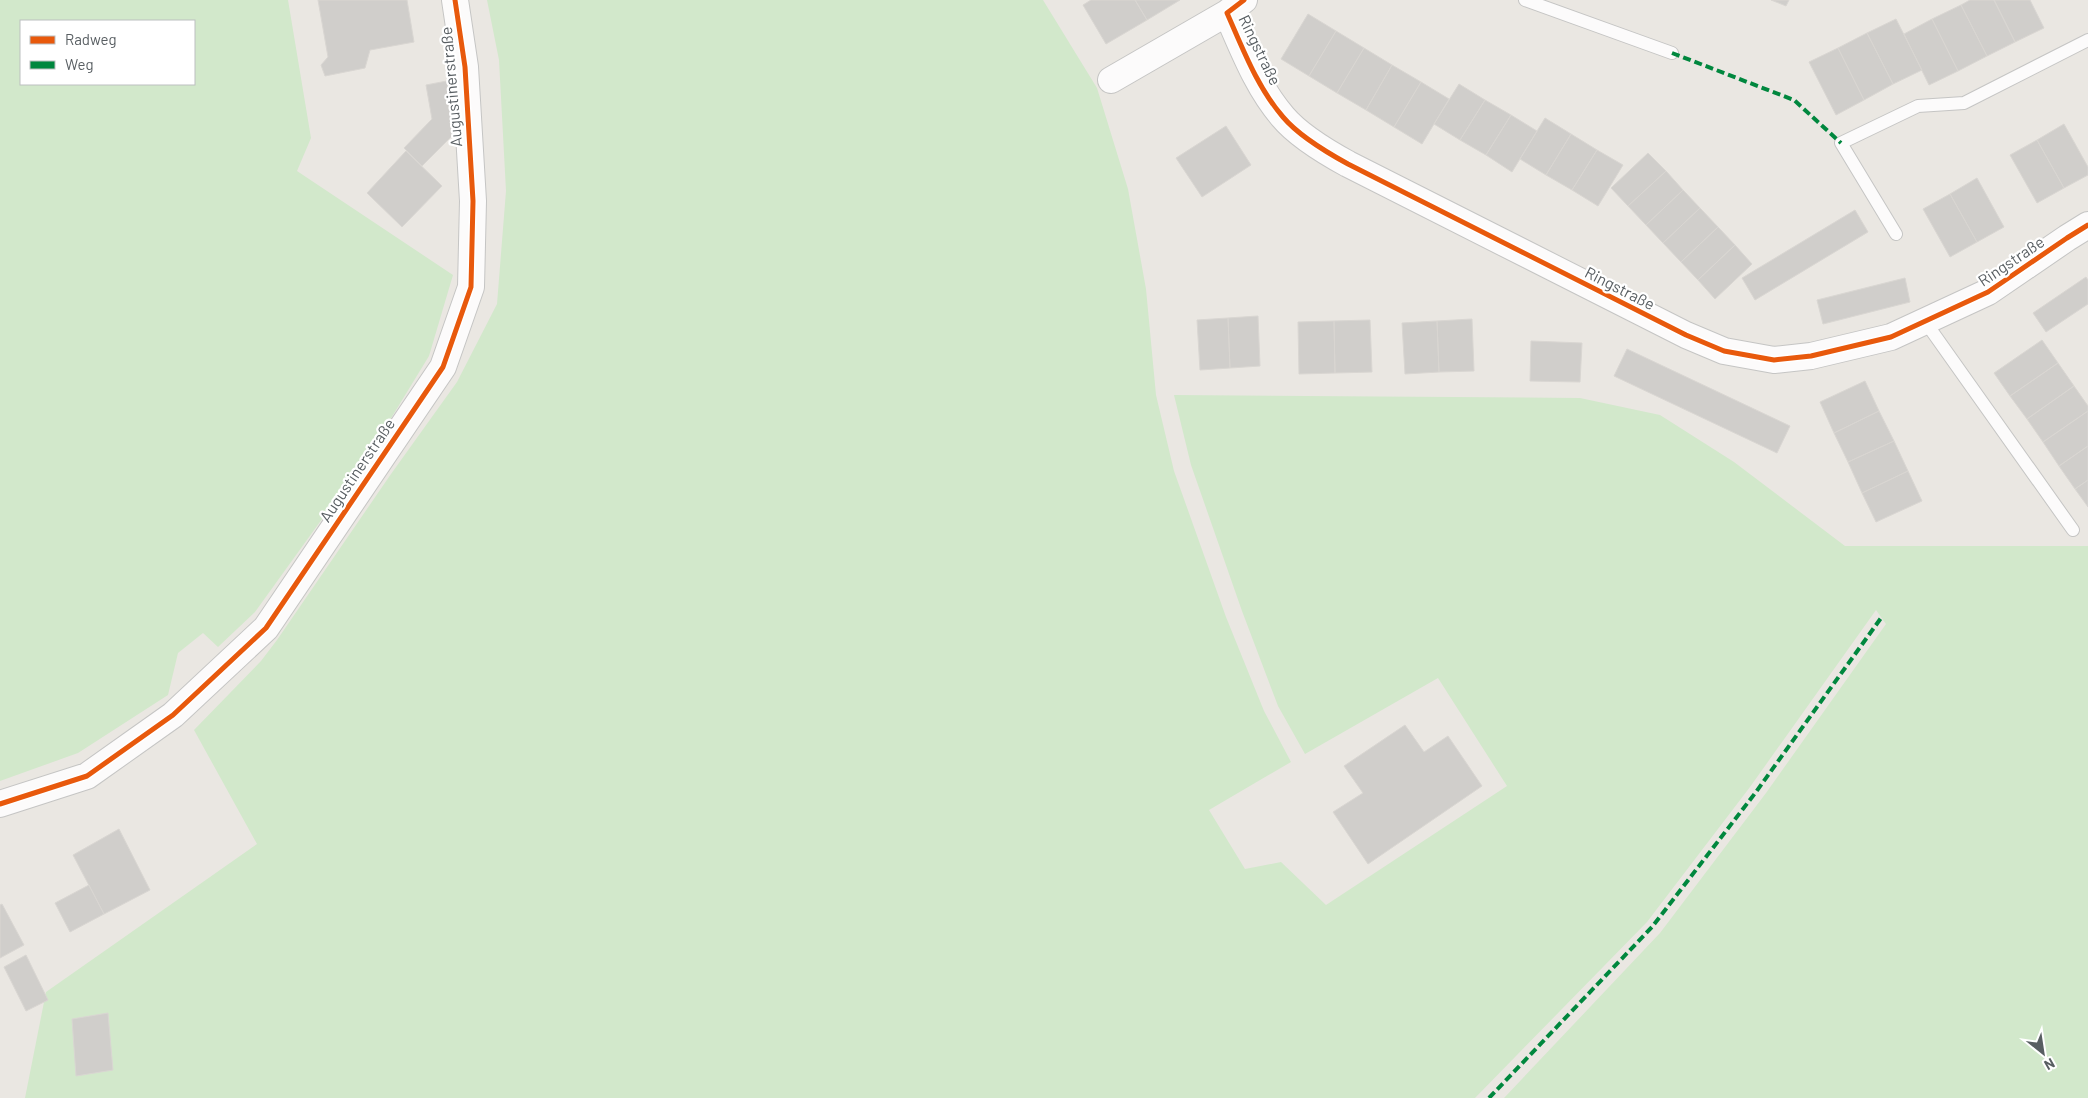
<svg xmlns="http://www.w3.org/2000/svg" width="2088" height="1098" viewBox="0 0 2088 1098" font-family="Barlow,sans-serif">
	<rect width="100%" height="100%" fill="#eae7e2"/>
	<!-- green -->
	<path fill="#d2e8cb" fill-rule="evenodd" d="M0,0H288L311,138L297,171L453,275L429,356L371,451L255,612L218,647L203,633L178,653L168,695L78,753L0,781ZM21,21H194V84H21Z
		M487,0H1043L1097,88L1128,189L1146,289L1156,395L1174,471L1226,617L1264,711L1291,762L1209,810L1245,869L1281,862L1326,905L1507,786L1438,678L1305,754L1278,706L1242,611L1191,465L1174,395L1580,398L1660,415L1734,462L1845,546H2088V1098H1504L1660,933L1766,793L1886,624L1876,610L1750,787L1647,922L1475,1098H25L46,992L257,844L194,730L261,661L277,640L391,474L457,382L497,304L506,191L499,60Z"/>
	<!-- building -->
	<path fill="#d0cecb" stroke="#d9d6d2" d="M318,0H407L414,42L370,50L365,68L325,76L321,65L328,57Z
		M1091,0H1135L1147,20L1106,44L1083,5Z
		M1135,0H1180L1147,20Z
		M1771,0H1789L1786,6Z
		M1970,0H1994L2015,42L1987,56L1961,5Z
		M1994,0H2030L2044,28L2015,42Z
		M1961,5L1987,56L1958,71L1932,19Z
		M1308,14L1336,31L1309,76L1281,59Z
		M1896,19L1922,70L1893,84L1867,33Z
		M1932,19L1958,71L1929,85L1904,34Z
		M1336,31L1364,48L1337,93L1309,76Z
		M1867,33L1893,84L1864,100L1838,48Z
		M1364,48L1392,65L1366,110L1337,93Z
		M1838,48L1864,100L1836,115L1809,62Z
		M1392,65L1421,82L1394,127L1366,110Z
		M452,80L458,130L422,166L404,148L432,119L426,85Z
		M1421,82L1449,99L1422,144L1394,127Z
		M1459,84L1485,100L1460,140L1434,124Z
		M1485,100L1511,115L1486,155L1460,140Z
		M1511,115L1537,131L1512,172L1486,155Z
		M1545,118L1571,134L1546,175L1520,159Z
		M2064,124L2088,167V175L2064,188L2037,140Z
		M1226,126L1251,165L1202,197L1176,158Z
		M1571,134L1597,150L1572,190L1546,175Z
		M2037,140L2064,188L2037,203L2010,155Z
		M1597,150L1623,165L1598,206L1572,190Z
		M406,151L442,186L402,227L367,193Z
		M1648,153L1666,171L1628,206L1611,188Z
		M1666,171L1683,190L1646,225L1628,206Z
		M1977,178L2004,227L1977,242L1950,194Z
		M1683,190L1700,208L1663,243L1646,225Z
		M1950,194L1977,242L1950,257L1923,209Z
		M1700,208L1718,227L1681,262L1663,243Z
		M1855,210L1868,232L1755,300L1742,278Z
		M1718,227L1735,245L1698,280L1681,262Z
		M1735,245L1752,264L1715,299L1698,280Z
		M2086,277L2088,280V304L2046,332L2033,313Z
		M1905,278L1910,302L1823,324L1817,300Z
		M1258,316L1260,366L1230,368L1228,318Z
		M1228,318L1230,368L1200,370L1197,320Z
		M1472,319L1474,371L1439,372L1437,321Z
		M1370,320L1372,372L1335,373L1334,321Z
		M1334,321L1335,373L1299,374L1298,322Z
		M1437,321L1439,372L1405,374L1402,323Z
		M2042,340L2058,363L2010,396L1994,373Z
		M1531,341L1582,343L1580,382L1530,381Z
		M1627,349L1790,426L1777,453L1614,376Z
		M2058,363L2074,386L2027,419L2010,396Z
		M1865,381L1879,411L1834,433L1820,402Z
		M2074,386L2088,406V411L2043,442L2027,419Z
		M1879,411L1894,441L1848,462L1834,433Z
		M2088,411V446L2059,466L2043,442Z
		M1894,441L1908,471L1862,493L1848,462Z
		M2088,446V480L2075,489L2059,466Z
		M1908,471L1922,501L1876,522L1862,493Z
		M2088,480V507L2075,489Z
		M1405,725L1424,752L1448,736L1482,786L1368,864L1333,812L1363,793L1344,766Z
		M119,829L150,890L104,914L73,855Z
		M89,885L104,914L70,932L55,903Z
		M2,904L24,945L0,958V905Z
		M26,955L48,1000L26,1011L4,967Z
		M108,1013L113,1070L76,1076L72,1019Z"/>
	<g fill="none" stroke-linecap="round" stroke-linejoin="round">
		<defs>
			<path id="service" d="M1525,0L1672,53
				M1896,234L1841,143L1918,106L1964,103L2088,40
				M1924,320L2073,530"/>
			<path id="minor" d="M1244,0L1227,13C1243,49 1257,87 1283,117C1299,136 1326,152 1348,164L1686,335L1724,351L1774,360L1811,356L1891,337L1988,292L2067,238L2088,225
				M1111,80L1227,13
				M0,804L87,776L173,715L266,628L443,367L471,287L473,201L465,67L455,0"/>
		</defs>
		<!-- service casing -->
		<use href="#service" stroke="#c5c5c4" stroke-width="14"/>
		<!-- minor casing -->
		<use href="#minor" stroke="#c5c5c4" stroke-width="28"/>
		<!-- service -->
		<use href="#service" stroke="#fcfbfb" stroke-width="12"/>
		<!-- minor -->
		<use href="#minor" stroke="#fcfbfb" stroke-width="26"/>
		<!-- quiet -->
		<path stroke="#00873e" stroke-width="4" stroke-dasharray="8 4" stroke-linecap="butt" d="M1672,53L1794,100L1841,143
			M1489,1098L1652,927L1756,792L1881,618"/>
		<defs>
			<path id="cycleway" d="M1244,0L1227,13C1243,49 1257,87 1283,117C1299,136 1326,152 1348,164L1686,335L1724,351L1774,360L1811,356L1891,337L1988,292L2067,238L2088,225
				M0,804L87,776L173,715L266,628L443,367L471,287L473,201L465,67L455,0"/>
		</defs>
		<!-- cycleway casing -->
		<use href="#cycleway" stroke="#fff" stroke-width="8"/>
		<!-- cycleway -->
		<use href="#cycleway" stroke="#e8590c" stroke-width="5"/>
	</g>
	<g text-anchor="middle" stroke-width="4.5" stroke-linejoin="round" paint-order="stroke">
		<!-- street labels -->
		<g font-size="16" fill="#585e62" stroke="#fff">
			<text transform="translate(1260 50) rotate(64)" y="6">Ringstraße</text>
			<text transform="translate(451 87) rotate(-95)" y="6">Augustinerstraße</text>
			<text transform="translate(2011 261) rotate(-34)" y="6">Ringstraße</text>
			<text transform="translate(1620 288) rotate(27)" y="6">Ringstraße</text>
			<text transform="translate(357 470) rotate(-56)" y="6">Augustinerstraße</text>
		</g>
	</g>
	<!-- legend -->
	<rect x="20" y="20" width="175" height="65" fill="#ffffff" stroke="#bcbfc0"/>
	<rect x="30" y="36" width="25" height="8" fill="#e8590c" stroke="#bcbfc0"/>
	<text x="65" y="45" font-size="15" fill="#585e62">Radweg</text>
	<rect x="30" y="61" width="25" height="8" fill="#00873e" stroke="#bcbfc0"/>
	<text x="65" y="70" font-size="15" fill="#585e62">Weg</text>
	<!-- north arrow -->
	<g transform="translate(2043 1053) rotate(150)" stroke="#ffffff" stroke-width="4" paint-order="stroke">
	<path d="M0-4L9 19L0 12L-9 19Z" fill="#585e62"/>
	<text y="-8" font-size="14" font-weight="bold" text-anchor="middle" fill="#585e62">N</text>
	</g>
</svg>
